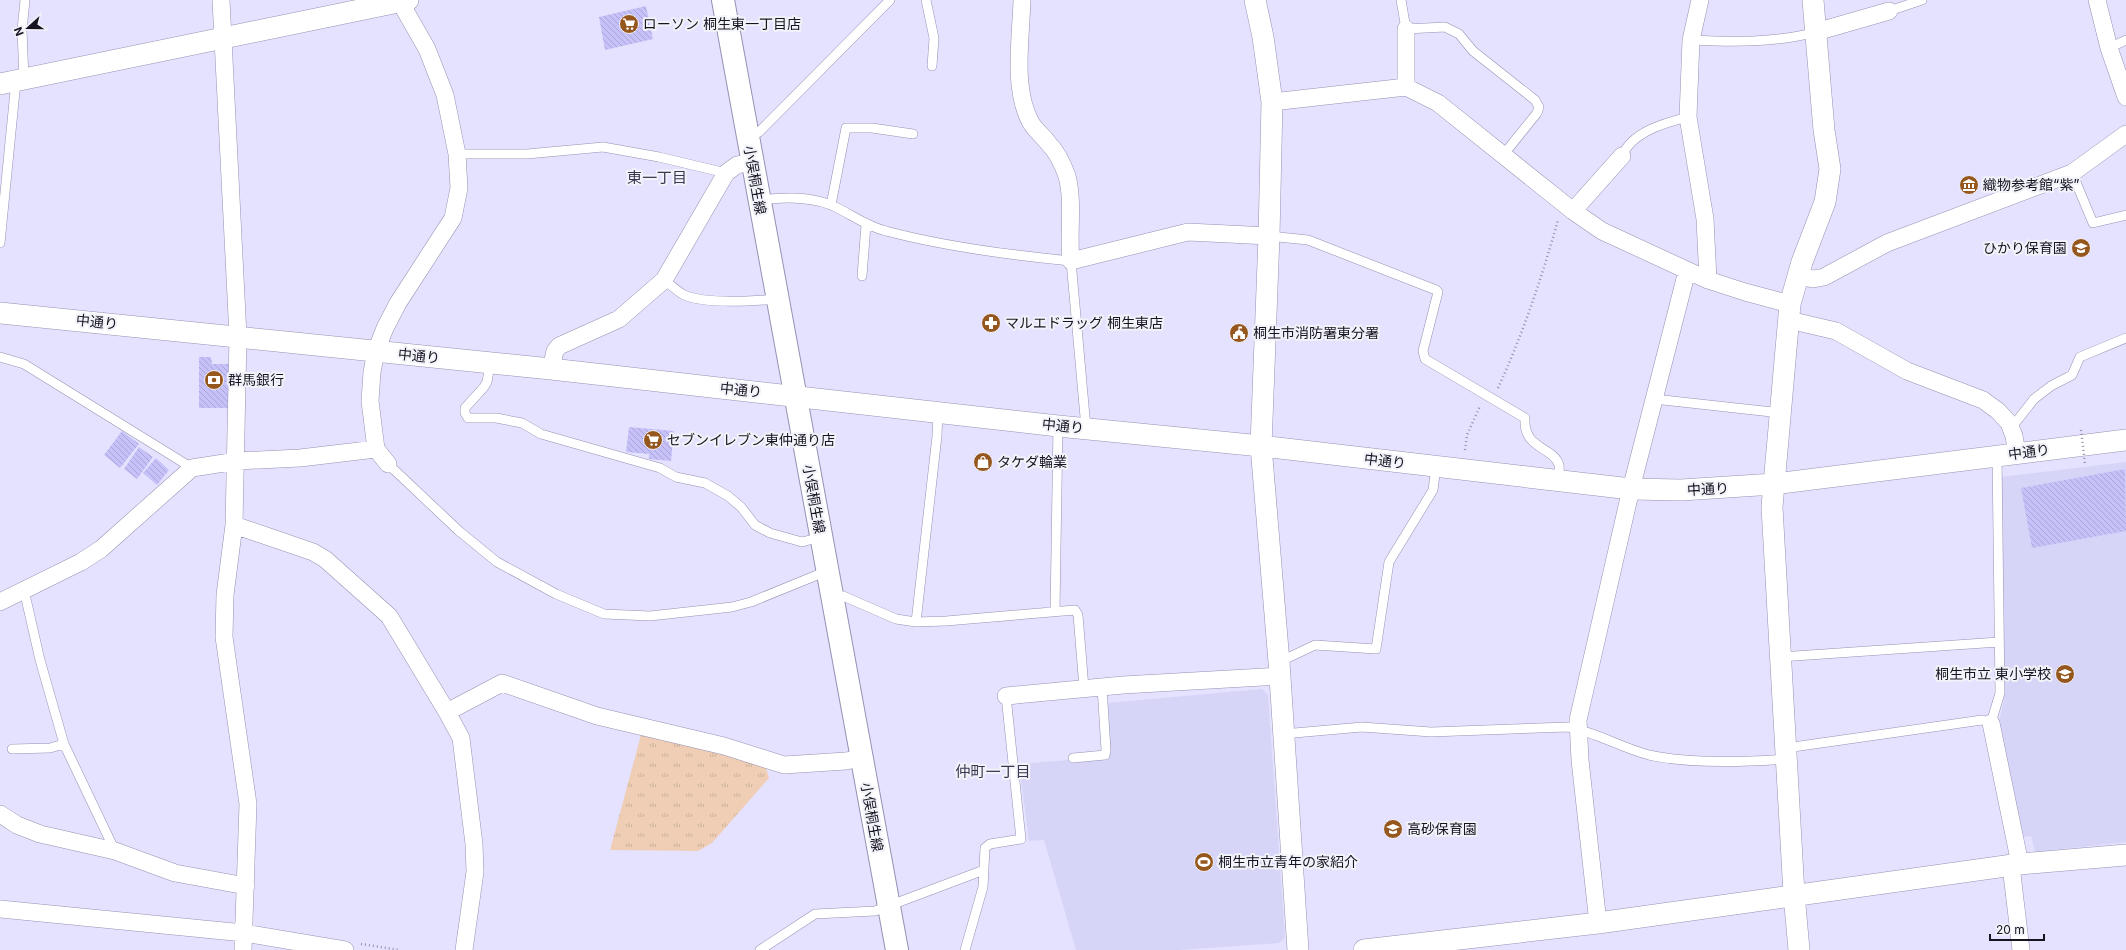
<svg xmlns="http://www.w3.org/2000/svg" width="2126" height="950" viewBox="0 0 2126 950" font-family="Inter,'Noto Sans JP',sans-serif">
	<defs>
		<pattern id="park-tufts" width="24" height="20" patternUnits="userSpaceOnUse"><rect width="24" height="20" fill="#efceb5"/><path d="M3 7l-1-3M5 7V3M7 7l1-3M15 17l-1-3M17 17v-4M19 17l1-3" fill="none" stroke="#ccb09b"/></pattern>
		<pattern id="building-back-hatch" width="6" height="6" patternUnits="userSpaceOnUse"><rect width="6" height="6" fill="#c6c2f9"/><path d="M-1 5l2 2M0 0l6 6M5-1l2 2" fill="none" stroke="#a9a6d5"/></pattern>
	</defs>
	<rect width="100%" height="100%" fill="#e4e2fe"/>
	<!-- built -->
	<path fill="#d7d5f7" d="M2126,462V842L2035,852L2031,836L2023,837L1999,722L2004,700L2000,477Z
		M1262,689L1268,695L1285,938L1279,943L1180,950H1076L1044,840L1029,841L1019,764L1106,757L1110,753L1107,703Z"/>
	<!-- park -->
	<path fill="url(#park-tufts)" d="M641,735L750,761L766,768L769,778L712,843L698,851L610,850Z"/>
	<!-- building -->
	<path fill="url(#building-back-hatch)" d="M646,6L653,39L605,50L599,17Z
		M199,357H211L212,364H230V408H199Z
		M629,427L674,431L671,461L649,459V454L626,452Z
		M122,431L139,444L120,468L104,455Z
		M139,447L153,457L137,479L124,469Z
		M156,458L169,470L157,485L143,473Z
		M2125,469L2126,531L2032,548L2021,488Z"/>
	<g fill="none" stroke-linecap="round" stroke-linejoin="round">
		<defs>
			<path id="service" d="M926,0L934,38L932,66
				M1401,0L1406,29L1445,27L1459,34L1473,51L1535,100L1539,107L1537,113L1504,154
				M1889,11L1922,0
				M1691,40C1732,42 1776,43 1816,32
				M2109,48L2126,40
				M24,79L22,30L25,0
				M748,138L759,132L890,0
				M457,154H527L603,147L659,157L726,173
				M1622,156C1632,132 1664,123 1688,117
				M2072,173L2093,223L2126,215
				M759,200C783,197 808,196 831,205C850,213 865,226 886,231C946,247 1009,255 1071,261L1086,428
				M831,205L846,128H872L913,134
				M1269,236L1308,240L1436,290L1438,292L1423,351L1425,359L1525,418C1523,450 1553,446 1559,465C1560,470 1558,477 1558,481
				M0,243L16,81
				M862,276L866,225
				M664,280C671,285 677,291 684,295C705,304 754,301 777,299
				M0,357L24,364L192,468
				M490,364L487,382L484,387L465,408V413L468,418H496L522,423L541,434L660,468L676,477L705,483L728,496L741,507L755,525L770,533L802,542L821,537
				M1654,399L1781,413
				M2012,427L2034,399L2051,386L2072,375L2080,357L2126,338
				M388,464L459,531L497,562L556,594L604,614L650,616L732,607L751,602L827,571
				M24,590L40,660L64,744L115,851
				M832,596H843L896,619L916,622L946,621L1075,610L1078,615L1084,688
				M1055,611L1058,426
				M916,622L937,436L938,412
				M1780,657L1999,642
				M1279,662L1315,645L1376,649L1389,562L1433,490L1436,467
				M1283,734L1362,727L1431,732L1568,727C1596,732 1621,748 1649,755C1689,764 1746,762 1787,759
				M1786,748L1982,720L1991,723L2000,693L1997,456
				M12,749L50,748L64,744
				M1073,758L1105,755L1106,750L1102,687
				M760,950L815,914L875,911L984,870
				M965,950L983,887L985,848L990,844L1021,839L1006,696"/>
			<path id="minor" d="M221,0L238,336L234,525L225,595L224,637L248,804L243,950
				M1022,0C1021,38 1012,89 1031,123C1036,131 1044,137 1049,144C1057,152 1063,165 1067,176C1074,203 1068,233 1071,261L1188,232L1269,236
				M1700,0L1691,40L1688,117L1705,219L1708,280
				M2097,0L2109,48L2126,97
				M1406,29V87
				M1816,32L1889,11
				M1272,102L1406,87L1438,103L1573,211L1602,231L1708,280L1745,292L1790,304
				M1573,211L1622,156
				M1797,276L1813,279L1824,277L1887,243L2072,173L2126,134
				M1789,320L1836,331L1907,371L1983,400L1998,411L2009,423L2014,436L2017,453
				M551,369L555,351L559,346L619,319L664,280L726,173L737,165L752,162
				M388,464L376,449L370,401L372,372L376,351L385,328L398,303L453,218L459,188L457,154L445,95L427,49L399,0
				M234,525L313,552L325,559L389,616L447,712L461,738L474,844L475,872L464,950
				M0,602L81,562L101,549L192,468L237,461L300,458L376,449
				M1006,696L1123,685L1279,676
				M447,712L502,683L597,716L724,746L784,765L846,761L861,758
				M1991,723L2020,864
				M0,814L17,825L40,834L115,851L175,873L246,886
				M2011,866L2021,950
				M0,909L244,933L345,950
				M1598,923L1580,760L1578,720L1631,489L1687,271"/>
			<path id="tertiary" d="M1255,0L1263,37L1272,102L1269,236L1261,446L1279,662L1298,950
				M0,84L408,0
				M0,313L551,369L1058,426L1261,446L1631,489L1681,490L1774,484L2126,440
				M1364,950L1598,923L2020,864L2126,855
				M1799,950L1794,894L1772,507L1790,304L1802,262L1825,202L1830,169L1824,130L1813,0"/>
			<path id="secondary" d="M723,0L897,950"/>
		</defs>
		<!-- service casing -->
		<use href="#service" stroke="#9492b2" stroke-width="10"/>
		<!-- minor casing -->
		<use href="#minor" stroke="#9492b2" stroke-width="18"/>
		<!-- tertiary casing -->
		<use href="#tertiary" stroke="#9492b2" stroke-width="22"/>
		<!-- secondary casing -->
		<use href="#secondary" stroke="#9492b2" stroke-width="24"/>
		<!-- path -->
		<path stroke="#9392a7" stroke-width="2.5" stroke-dasharray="1 3" stroke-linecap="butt" d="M1498,388C1523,334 1542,277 1558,220
			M1465,450L1467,435L1480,406
			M361,944L400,950"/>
		<!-- service -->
		<use href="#service" stroke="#fff" stroke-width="9"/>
		<!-- minor -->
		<use href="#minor" stroke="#fff" stroke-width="17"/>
		<!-- tertiary -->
		<use href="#tertiary" stroke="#fff" stroke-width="21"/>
		<!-- secondary -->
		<use href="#secondary" stroke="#fff" stroke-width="22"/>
		<!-- path-bridge -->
		<path stroke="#9392a7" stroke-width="2.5" stroke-dasharray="1 3" stroke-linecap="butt" d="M2081,430L2085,464"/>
	</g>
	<!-- icons -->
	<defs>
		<symbol id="supermarket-disc" viewBox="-11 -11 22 22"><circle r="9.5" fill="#96571e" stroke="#f2f2f9"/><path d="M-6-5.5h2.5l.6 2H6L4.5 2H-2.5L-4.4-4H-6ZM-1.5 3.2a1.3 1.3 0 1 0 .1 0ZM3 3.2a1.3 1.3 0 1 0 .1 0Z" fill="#fff"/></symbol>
		<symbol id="museum-disc" viewBox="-11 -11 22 22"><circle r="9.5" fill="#96571e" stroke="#f2f2f9"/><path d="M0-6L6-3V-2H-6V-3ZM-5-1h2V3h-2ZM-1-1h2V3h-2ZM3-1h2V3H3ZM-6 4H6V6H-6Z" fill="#fff"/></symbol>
		<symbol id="school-disc" viewBox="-11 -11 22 22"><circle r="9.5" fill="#96571e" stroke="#f2f2f9"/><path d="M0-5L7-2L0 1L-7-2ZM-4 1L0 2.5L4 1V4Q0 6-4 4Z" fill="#fff"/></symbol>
		<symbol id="pharmacy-disc" viewBox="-11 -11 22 22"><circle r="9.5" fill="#96571e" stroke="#f2f2f9"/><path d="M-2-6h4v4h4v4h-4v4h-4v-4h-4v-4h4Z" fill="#fff"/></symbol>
		<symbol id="civic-disc" viewBox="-11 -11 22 22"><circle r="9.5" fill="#96571e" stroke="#f2f2f9"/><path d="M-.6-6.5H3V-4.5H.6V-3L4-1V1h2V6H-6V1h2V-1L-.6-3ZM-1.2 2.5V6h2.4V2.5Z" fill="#fff"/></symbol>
		<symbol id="bank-disc" viewBox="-11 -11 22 22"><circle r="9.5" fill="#96571e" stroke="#f2f2f9"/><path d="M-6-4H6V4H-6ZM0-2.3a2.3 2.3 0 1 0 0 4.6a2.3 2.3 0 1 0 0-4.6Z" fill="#fff"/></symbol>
		<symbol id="shop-disc" viewBox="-11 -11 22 22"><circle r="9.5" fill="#96571e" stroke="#f2f2f9"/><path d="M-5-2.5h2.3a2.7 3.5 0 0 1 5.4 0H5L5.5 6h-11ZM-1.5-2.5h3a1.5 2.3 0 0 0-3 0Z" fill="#fff"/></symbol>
		<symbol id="stadium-disc" viewBox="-11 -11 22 22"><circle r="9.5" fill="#96571e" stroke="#f2f2f9"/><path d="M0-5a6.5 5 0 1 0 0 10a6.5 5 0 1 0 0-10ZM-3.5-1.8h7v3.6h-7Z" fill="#fff"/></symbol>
	</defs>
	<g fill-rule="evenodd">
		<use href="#supermarket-disc" x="618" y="13" width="22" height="22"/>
		<use href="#museum-disc" x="1958" y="174" width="22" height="22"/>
		<use href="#school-disc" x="2070" y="237" width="22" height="22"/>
		<use href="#pharmacy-disc" x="980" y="312" width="22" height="22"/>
		<use href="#civic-disc" x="1228" y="322" width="22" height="22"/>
		<use href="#bank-disc" x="203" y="369" width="22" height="22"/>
		<use href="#supermarket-disc" x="642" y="429" width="22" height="22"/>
		<use href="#shop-disc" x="972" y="451" width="22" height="22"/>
		<use href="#school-disc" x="2054" y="663" width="22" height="22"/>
		<use href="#school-disc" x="1382" y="818" width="22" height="22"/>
		<use href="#stadium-disc" x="1193" y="851" width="22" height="22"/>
	</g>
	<g text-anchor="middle" stroke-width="4" stroke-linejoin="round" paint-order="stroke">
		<!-- poi labels -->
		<g font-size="14" fill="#151420" stroke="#f2f2f9" text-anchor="start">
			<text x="643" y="29">ローソン 桐生東一丁目店</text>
			<text x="1983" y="190">織物参考館“紫”</text>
			<text x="2067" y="253" text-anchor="end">ひかり保育園</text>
			<text x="1005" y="328">マルエドラッグ 桐生東店</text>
			<text x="1253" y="338">桐生市消防署東分署</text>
			<text x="228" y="385">群馬銀行</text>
			<text x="667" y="445">セブンイレブン東仲通り店</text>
			<text x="997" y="467">タケダ輪業</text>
			<text x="2051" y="679" text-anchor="end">桐生市立 東小学校</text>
			<text x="1407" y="834">高砂保育園</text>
			<text x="1218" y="867">桐生市立青年の家紹介</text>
		</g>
		<!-- street labels -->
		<g font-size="14" fill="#151420" stroke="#f2f2f9">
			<text transform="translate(755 180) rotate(80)" y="5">小俣桐生線</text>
			<text transform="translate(97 322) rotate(6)" y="5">中通り</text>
			<text transform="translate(419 356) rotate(6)" y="5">中通り</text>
			<text transform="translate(741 390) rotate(6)" y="5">中通り</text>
			<text transform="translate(1063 426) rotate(6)" y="5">中通り</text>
			<text transform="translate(2029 452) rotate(-7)" y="5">中通り</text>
			<text transform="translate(1385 461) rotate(7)" y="5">中通り</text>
			<text transform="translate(1708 489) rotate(-3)" y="5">中通り</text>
			<text transform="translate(814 499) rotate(80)" y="5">小俣桐生線</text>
			<text transform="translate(872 817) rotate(80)" y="5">小俣桐生線</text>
		</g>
		<!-- neighbourhood labels -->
		<g font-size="15" fill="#393651" stroke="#f2f2f9">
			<text x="657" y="183">東一丁目</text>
			<text x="993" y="777">仲町一丁目</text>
		</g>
	</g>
	<!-- north arrow -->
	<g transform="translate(28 28) rotate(249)" stroke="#f2f2f9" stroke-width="3" paint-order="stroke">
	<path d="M0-3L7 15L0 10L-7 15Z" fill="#151420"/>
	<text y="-6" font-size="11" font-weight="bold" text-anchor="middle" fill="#151420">N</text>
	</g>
	<!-- scale -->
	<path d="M1990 934v6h54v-6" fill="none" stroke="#151420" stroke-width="2"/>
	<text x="1996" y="934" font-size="12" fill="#151420" stroke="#f2f2f9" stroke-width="3" paint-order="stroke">20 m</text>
</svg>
